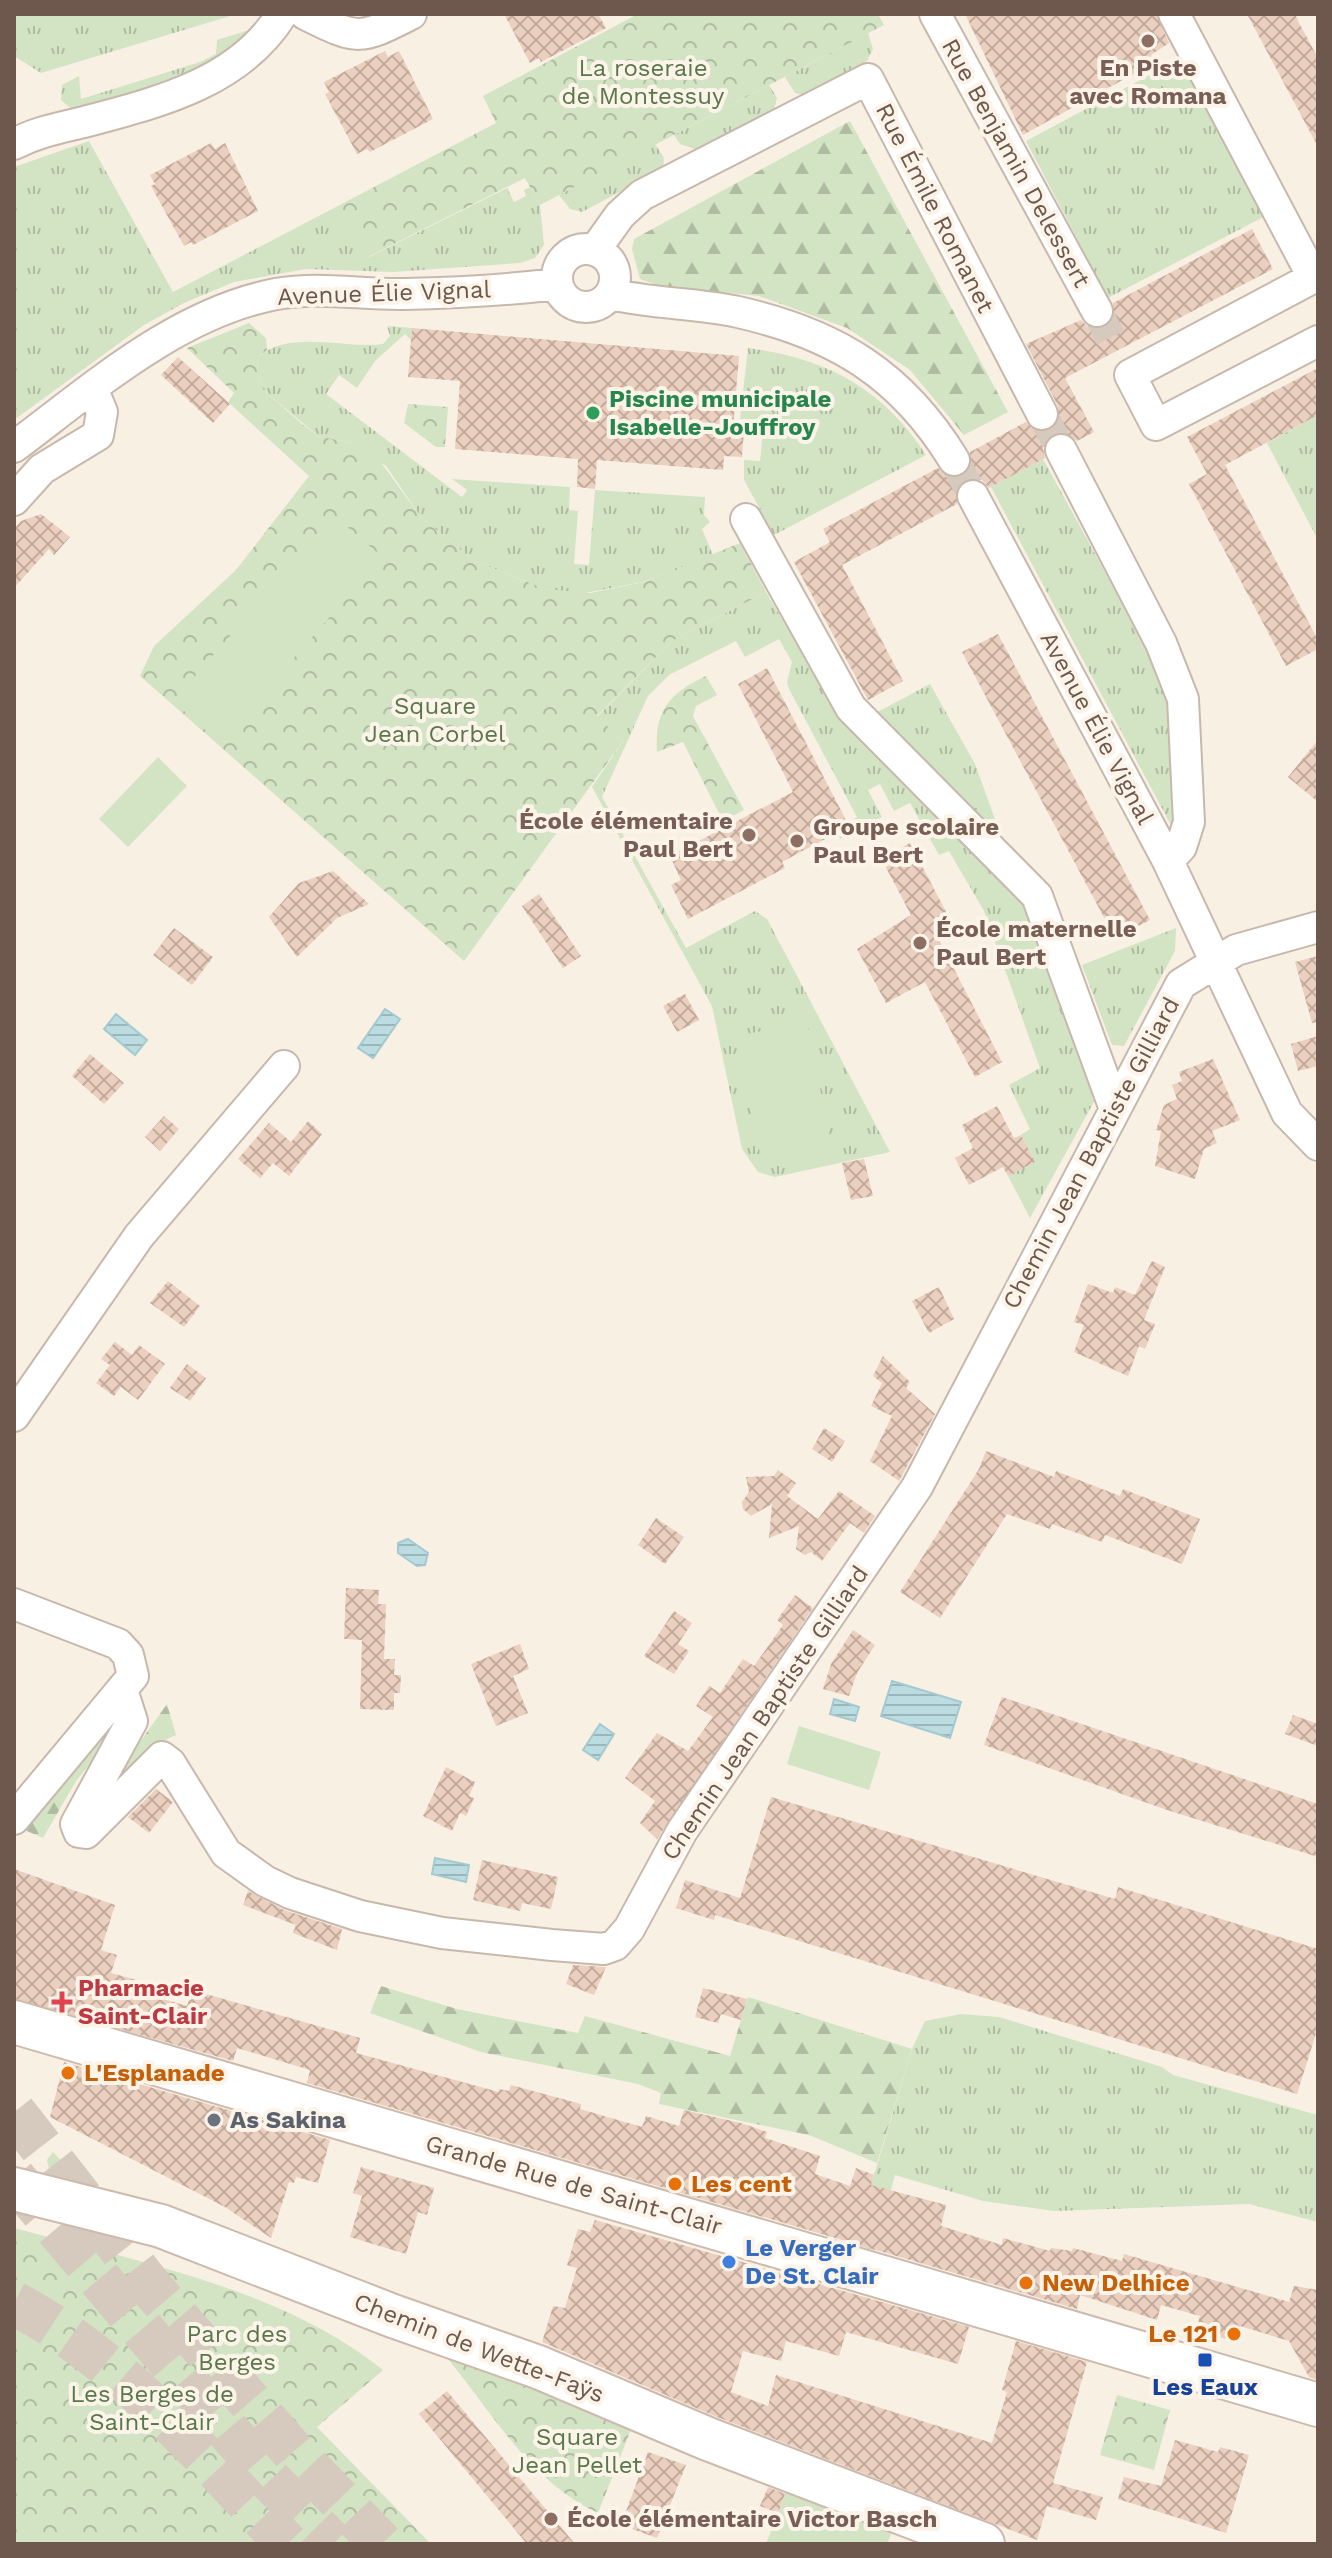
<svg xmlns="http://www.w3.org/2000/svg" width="1332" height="2558" viewBox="0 0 1332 2558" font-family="'Work Sans',sans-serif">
	<defs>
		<pattern id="grass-tufts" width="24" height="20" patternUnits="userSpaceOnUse" patternTransform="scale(2)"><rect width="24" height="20" fill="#d2e4c4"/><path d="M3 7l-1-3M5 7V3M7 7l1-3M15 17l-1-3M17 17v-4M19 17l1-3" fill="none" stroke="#afbca1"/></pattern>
		<pattern id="forest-firs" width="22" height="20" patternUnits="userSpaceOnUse" patternTransform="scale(2)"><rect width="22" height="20" fill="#d2e4c4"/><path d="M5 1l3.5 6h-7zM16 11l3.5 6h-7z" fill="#afbca1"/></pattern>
		<pattern id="park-crowns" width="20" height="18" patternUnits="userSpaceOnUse" patternTransform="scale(2)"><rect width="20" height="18" fill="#d2e4c4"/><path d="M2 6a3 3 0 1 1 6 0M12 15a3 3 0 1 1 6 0" fill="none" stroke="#afbca1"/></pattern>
		<pattern id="water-rules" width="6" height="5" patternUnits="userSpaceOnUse" patternTransform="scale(2)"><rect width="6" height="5" fill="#bbdce0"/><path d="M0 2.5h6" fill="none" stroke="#9cb5b8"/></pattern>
		<pattern id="building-cross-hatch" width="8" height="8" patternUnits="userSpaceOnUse" patternTransform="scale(2)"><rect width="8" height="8" fill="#ebcfbf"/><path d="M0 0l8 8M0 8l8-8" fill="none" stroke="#c3ab9d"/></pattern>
	</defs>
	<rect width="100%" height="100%" fill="#f9f0e4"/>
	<!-- grass -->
	<path fill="url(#grass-tufts)" d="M14,14H237L41,73L14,56Z
		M246,31H255C207,79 137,92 74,111L61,100L62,85L79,76L81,99L200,62L216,54L217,40Z
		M868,33L873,49L867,61L802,95L795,93L785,77Z
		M1187,55L1271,213L1108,298L1026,141Z
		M769,85L777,98L774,110L698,150L680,144L674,135Z
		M89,141L173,292L334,208L369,257L507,188L514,202L526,196L524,190L530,187L540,205L544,245L535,258L520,263L393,272L306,269L234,282L184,303L144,325L14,420V167Z
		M655,144L664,158L663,169L582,212L570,209L559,195Z
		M387,326L412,328L411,340L405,334L375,361L357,388L339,375L326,394L462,497L467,490L452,479L570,487L569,510L578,511L574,564L589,565L595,490L705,497L704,515L710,522L702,529L713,555L643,582L580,594L545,589L473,560L421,517L386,466L351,443L318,436L266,392L257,373L258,357C290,329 345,349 383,344L390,336Z
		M748,348C825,358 883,388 926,455L774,535L744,480V460L760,461L764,422L740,419Z
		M1318,415V540L1267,443Z
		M1043,459L1167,685L1178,826L1173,829L991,487Z
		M766,592L839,715L857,723L930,684L975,764L1096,1098L1030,1218L1008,1176L1035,1162L1021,1135L1030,1129L1009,1085L1040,1068L984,911L949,851L939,855L910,803L894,811L880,784L868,790L882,817L840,839L836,832L857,817L789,689L787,682L792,662L779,639L745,657L736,641L669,675L648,696L602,797L686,948L755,911L767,919L890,1152L775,1177L758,1172L742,1149L712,1006L592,787L623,741L597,717L672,641Z
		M1176,928L1175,951L1124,1046L1112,1045L1082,965Z
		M961,2014L999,2017L1162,2067L1173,2075L1318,2115V2222L1249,2204L1054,2211L983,2201L895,2175L874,2250L853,2245L912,2049L925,2021Z
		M53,2152L78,2178L52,2184L47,2160Z"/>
	<!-- forest -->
	<path fill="url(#forest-firs)" d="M850,121L1008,412L964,435L910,370L847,328L759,296L659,286L640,279L632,249L634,239Z
		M167,1704L176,1735L150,1747L95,1815L90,1812Z
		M113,1718L123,1723L76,1781L43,1838L20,1828Z
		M381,1986L457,2009L578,2033L585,2016L730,2056L748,1997L912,2049L877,2163L809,2135L659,2104L661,2093L638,2084L481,2052L370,2013Z"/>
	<!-- park -->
	<path fill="url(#park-crowns)" d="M638,14H878L884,25L540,205L525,178L368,257L334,208L496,123L483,96Z
		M249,323L266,338L267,350L258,357L257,373L266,392L302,424L318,436L351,443L374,453L421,517L473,560L545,589L590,593L644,582L740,543L766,592L672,641L597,716L623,741L464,961L140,676L154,646L236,570L309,476L228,402L234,393L187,348Z
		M408,404L448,407L445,447H436L404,423Z
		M706,676L717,695L696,706L693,716L744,810L723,821L683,742L657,752C654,710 671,692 706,676Z
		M14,2228C136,2261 283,2289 383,2370L317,2427L431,2544H14Z
		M442,2352L632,2427L598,2513C528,2481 491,2409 442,2352Z
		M1117,2395L1170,2410L1154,2470L1100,2455Z"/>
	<!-- pitch -->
	<path fill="#d2e4c4" d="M335,516L382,557L220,743L173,701Z
		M158,757L187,786L128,847L99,819Z
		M807,1022L832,1149L762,1163L737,1036Z
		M799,1726L881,1752L869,1790L787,1764Z
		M788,2487L894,2527L887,2544H766Z"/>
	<!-- water -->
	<path fill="url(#water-rules)" stroke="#a3cad0" stroke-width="2" d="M385,1009L400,1019L373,1058L358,1048Z
		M116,1014L147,1040L135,1055L104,1029Z
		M408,1539L428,1553L425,1565L417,1566L398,1553V1543Z
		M892,1681L961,1702L950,1738L881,1716Z
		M834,1699L859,1707L855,1721L830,1714Z
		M600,1724L614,1734L598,1760L583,1750Z
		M435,1858L469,1865L466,1882L432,1874Z"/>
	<!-- building -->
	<path fill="url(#building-cross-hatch)" d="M504,14H598L606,28L541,62L539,58L530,63Z
		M965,14H1156L1169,43L1151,55L1155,62L1023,135Z
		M1247,14H1295L1298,21L1318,58V147Z
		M385,51L388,57L399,51L433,119L370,152L367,149L357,154L325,94L329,92L324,82Z
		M211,143L215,149L225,143L258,211L193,245L191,242L184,246L151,186L155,184L150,175Z
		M1252,229L1273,269L1065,378L1094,432L1077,441L1063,432L1052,434L1043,448L1045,458L989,488L982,480H965L957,487V504L842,565L903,681L868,700L794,562L830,542L823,529L938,468L947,476L963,475L970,467V452L1026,422L1040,432L1051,430L1058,423V406L1026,344L1081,320L1088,327H1105L1113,320V303Z
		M412,328L739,356L733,429L744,430L742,457L724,456L723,470L597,460L595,489L577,487L578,459L455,449L460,381L408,377Z
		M178,357L230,404L213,423L161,375Z
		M1318,368V415L1225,465L1318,640V649L1286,666L1189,484L1207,474L1187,437Z
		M41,514L70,537L54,555L49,549L14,588V529L21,521Z
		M998,634L1150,920L1115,938L962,652Z
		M767,668L847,822L825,833L827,838L782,862L785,868L688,919L671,885L681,880L670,856L793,792L738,684Z
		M1318,740V802L1288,777Z
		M910,843L955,929L938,938L1002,1062L975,1077L925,982L886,1003L857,949L911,915L881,858Z
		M333,871L369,904L337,918L297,957L269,917L299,883Z
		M539,894L581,956L563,968L522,906Z
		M174,928L213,957L192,985L153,955Z
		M1318,956V1022L1312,1023L1295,962Z
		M685,994L699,1020L677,1032L663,1006Z
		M1318,1036V1066L1298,1071L1291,1044Z
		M90,1054L124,1083L104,1104L72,1076Z
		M1213,1059L1240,1120L1212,1131L1217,1143L1204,1149L1195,1179L1155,1166L1161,1131L1156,1130L1164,1105L1177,1099L1172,1085L1182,1081L1179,1072Z
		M997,1106L1014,1138L1021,1135L1035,1162L1008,1176L1003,1167L969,1185L955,1158L973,1148L962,1125Z
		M164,1116L179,1129L160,1151L145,1137Z
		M308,1121L322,1134L289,1176L273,1163L260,1178L238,1159L269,1123L291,1142Z
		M864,1159L873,1196L851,1200L842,1163Z
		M1152,1261L1165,1267L1144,1320L1155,1324L1145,1349L1139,1346L1128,1376L1074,1352L1084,1325L1074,1322L1088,1284L1113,1293L1115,1287L1135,1295Z
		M168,1281L200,1306L184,1327L150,1303Z
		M939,1287L954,1319L929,1333L912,1301Z
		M115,1342L132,1355L139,1345L165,1364L138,1400L121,1387L114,1396L96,1383L110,1365L101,1359Z
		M883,1356L910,1382L906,1388L935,1414L899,1481L870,1461L892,1416L871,1406L882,1383L873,1376Z
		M187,1364L206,1378L190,1401L170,1388Z
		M824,1428L845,1441L832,1462L812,1449Z
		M986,1451L1054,1477L1056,1471L1120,1496L1123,1489L1200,1519L1182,1564L1105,1535L1102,1542L1052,1524L1050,1529L1007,1514L940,1618L900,1592L979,1469Z
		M778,1470L796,1483L787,1496L818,1519L839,1491L875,1516L864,1533L850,1523L822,1561L811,1552L805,1555L796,1549L799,1526L769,1538L772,1504L751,1516L743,1509L742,1502L749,1492L746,1477L774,1476Z
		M656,1518L684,1537L665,1564L638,1545Z
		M346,1588L379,1590L378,1604H386L384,1659H395L394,1675H401L400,1693H394V1710L360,1709L362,1640L344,1639Z
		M795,1595L813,1608L657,1839L640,1823L655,1801L625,1778L657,1733L688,1751L713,1717L696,1706L709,1686L720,1693L743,1659L754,1666L783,1625L777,1620Z
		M674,1611L692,1623L678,1644L689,1651L674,1674L644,1656Z
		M853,1630L875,1645L857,1673L849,1696L823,1689L831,1664Z
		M520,1644L529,1669L513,1676L528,1713L496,1726L471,1664Z
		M1002,1697L1318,1804V1857L1167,1810L984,1745Z
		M1293,1715L1318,1724V1746L1285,1734Z
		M446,1767L475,1782L469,1796L474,1798L466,1816L460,1813L452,1831L423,1816Z
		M156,1789L173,1802L149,1833L128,1817Z
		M771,1797L1115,1899L1118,1887L1318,1949V2027L1297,2094L715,1915L714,1920L676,1908L685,1880L740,1898Z
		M482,1860L558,1877L551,1909L522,1903L520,1911L473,1900Z
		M14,1869L115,1905L101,1950L117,1955L111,1973L137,1980L133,1990L187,2006L192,1990L360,2038L356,2053L499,2092V2089L509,2091L511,2085L581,2104L580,2109L642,2127L646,2116L679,2126L684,2110L741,2123L767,2132L765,2138L820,2156L815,2174L850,2186L856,2168L874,2175L871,2185L946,2205L941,2226L1002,2245L1003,2238L1050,2251L1051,2248L1072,2251L1073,2248L1122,2261L1124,2254L1289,2302L1294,2286L1318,2290V2380L1309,2377L1289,2341L1240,2326L1236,2342L1196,2330L1200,2316L1161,2305L1157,2320L1080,2295L1077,2309L307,2083L310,2070L237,2048L233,2061L14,1999Z
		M248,1891L284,1910L342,1929L337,1950L293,1933L296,1925L243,1905Z
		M573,1965L606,1967L594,1995L566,1984Z
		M703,1988L747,1999L741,2020L721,2014L718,2023L695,2017Z
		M64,2062L330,2140L318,2183L296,2177L294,2183L289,2182L271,2238L225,2207L50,2117Z
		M361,2167L434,2188L427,2215L418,2212L406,2254L350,2237L362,2196L353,2193Z
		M595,2220L969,2327L958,2364L846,2332L839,2356L786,2341L781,2361L743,2351L731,2392L768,2406L776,2375L992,2443L1007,2392L1002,2390L1016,2341L1087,2362L1053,2483L1103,2497L1096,2520L1047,2506L1037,2540L717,2417L542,2342L553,2306L565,2308L577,2268L567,2265L578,2229L590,2232Z
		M447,2391L575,2544H527L419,2414Z
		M1175,2440L1218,2452L1220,2447L1249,2455L1226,2533L1118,2499L1124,2477L1161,2486Z
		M648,2452L686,2465L657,2538L621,2525Z
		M768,2487L785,2494L778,2513L760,2506Z"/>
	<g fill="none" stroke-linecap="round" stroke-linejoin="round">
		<!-- street-tunnel -->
		<path stroke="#d6cabe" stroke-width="30" stroke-dasharray="30 15" stroke-linecap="butt" d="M1097,311L1117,351
			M1042,414L1061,450
			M954,460L973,496"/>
		<!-- highway-tunnel -->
		<path stroke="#d6cabe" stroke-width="44" stroke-dasharray="44 22" stroke-linecap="butt" d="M14,2112L149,2285L296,2455L382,2544
			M14,2178L270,2480L333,2544
			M14,2303C123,2361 203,2456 287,2544"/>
		<defs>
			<path id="street" d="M305,14C358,40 358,41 411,14
				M935,14L1097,311
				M1174,14L1313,277
				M14,144C37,132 59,128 84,122C159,102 239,83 282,14
				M557 278a29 29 0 1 1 58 0a29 29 0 1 1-58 0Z
				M595,250L620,215L642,195L868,79L1042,414
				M1318,275L1130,375L1156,425L1318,341
				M611,294C653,304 697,303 738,312C836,334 902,375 954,460
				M14,447C93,388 177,313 276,294C319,286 362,295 404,294C455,293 507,290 557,284
				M1061,450L1161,643L1183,699L1189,822L1181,847L1168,861
				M973,496L1168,861L1287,1113L1318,1145
				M14,500L42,469L98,435L102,412L92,388
				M746,519L851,708L1037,896L1115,1109
				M14,1416L139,1236L284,1066
				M14,1604L118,1644L128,1655L133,1676L14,1819
				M123,1693L132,1721L76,1824L79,1832L86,1833L162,1757L170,1763L226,1853L265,1881L290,1893L360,1916L442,1933L552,1945L604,1949L615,1945L629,1929L682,1831L917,1487L1181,984L1236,950L1318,927"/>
			<path id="secondary" d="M14,2022L1318,2405
				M14,2189L161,2226L393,2316L538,2367L708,2439L983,2544"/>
		</defs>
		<!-- street casing -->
		<use href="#street" stroke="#c8b8ac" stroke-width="34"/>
		<!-- secondary casing -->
		<use href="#secondary" stroke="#cdbaad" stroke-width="46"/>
		<!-- street -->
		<use href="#street" stroke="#fff" stroke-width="30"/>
		<!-- secondary -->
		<use href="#secondary" stroke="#fff" stroke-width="42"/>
	</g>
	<!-- markers -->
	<g fill="#8d6e63" stroke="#fcf4e9" stroke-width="3">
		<circle cx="1148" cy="41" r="8"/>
		<circle cx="749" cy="835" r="8"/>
		<circle cx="797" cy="841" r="8"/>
		<circle cx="920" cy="943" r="8"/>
		<circle cx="551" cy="2519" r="8"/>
	</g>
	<circle fill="#2e9e5b" stroke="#fcf4e9" stroke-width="3" cx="593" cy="413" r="8"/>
	<path fill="#e0444e" stroke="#fcf4e9" stroke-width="3" d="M58 1990h8v8h8v8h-8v8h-8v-8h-8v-8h8z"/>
	<g fill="#e8710a" stroke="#fcf4e9" stroke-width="3">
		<circle cx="68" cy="2073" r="8"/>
		<circle cx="675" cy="2184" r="8"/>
		<circle cx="1026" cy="2283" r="8"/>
		<circle cx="1234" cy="2334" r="8"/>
	</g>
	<circle fill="#6b7280" stroke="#fcf4e9" stroke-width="3" cx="214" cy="2120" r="8"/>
	<circle fill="#3f7fe0" stroke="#fcf4e9" stroke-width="3" cx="729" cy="2262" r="8"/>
	<rect fill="#1a4fb4" stroke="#fcf4e9" stroke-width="3" x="1197" y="2352" width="16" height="16" rx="4"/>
	<g text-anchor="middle" stroke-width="8" stroke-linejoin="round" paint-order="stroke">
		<!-- park labels -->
		<g font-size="24" fill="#59784a" stroke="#fcf4e9">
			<text x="643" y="76">La roseraie<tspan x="643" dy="28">de Montessuy</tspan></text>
			<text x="435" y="714">Square<tspan x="435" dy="28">Jean Corbel</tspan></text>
			<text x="237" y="2342">Parc des<tspan x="237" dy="28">Berges</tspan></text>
			<text x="152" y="2402">Les Berges de<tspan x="152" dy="28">Saint-Clair</tspan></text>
			<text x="577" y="2445">Square<tspan x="577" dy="28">Jean Pellet</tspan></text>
		</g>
		<!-- education labels -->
		<g font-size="24" font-weight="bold" fill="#785e54" stroke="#fcf4e9" text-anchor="start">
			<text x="1148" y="76" text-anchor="middle">En Piste<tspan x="1148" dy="28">avec Romana</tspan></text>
			<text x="733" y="829" text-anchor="end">École élémentaire<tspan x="733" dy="28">Paul Bert</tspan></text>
			<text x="813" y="835">Groupe scolaire<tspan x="813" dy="28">Paul Bert</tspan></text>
			<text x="936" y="937">École maternelle<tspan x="936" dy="28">Paul Bert</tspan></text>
			<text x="567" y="2527">École élémentaire Victor Basch</text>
		</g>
		<!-- street labels -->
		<g font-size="24" fill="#6e584d" stroke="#fcf4e9">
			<text transform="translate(1016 163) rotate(61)" y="8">Rue Benjamin Delessert</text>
			<text transform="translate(935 208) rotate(63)" y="8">Rue Émile Romanet</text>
			<text transform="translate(384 293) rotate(-2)" y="8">Avenue Élie Vignal</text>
			<text transform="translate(1097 728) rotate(62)" y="8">Avenue Élie Vignal</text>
			<text transform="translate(1091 1153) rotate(-62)" y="8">Chemin Jean Baptiste Gilliard</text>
			<text transform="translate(765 1713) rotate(-56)" y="8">Chemin Jean Baptiste Gilliard</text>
			<text transform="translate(574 2185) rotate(16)" y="8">Grande Rue de Saint-Clair</text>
			<text transform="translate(479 2348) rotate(21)" y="8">Chemin de Wette-Faÿs</text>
		</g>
		<!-- leisure labels -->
		<g font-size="24" font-weight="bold" fill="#27864d" stroke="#fcf4e9" text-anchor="start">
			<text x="609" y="407">Piscine municipale<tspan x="609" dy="28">Isabelle-Jouffroy</tspan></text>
		</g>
		<!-- health labels -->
		<g font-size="24" font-weight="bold" fill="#be3a42" stroke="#fcf4e9" text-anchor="start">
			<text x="78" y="1996">Pharmacie<tspan x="78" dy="28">Saint-Clair</tspan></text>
		</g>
		<!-- food labels -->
		<g font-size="24" font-weight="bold" fill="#c56008" stroke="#fcf4e9" text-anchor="start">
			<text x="84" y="2081">L'Esplanade</text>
			<text x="691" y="2192">Les cent</text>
			<text x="1042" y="2291">New Delhice</text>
			<text x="1218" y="2342" text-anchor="end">Le 121</text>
		</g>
		<!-- worship labels -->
		<g font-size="24" font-weight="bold" fill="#5b616d" stroke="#fcf4e9" text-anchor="start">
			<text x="230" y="2128">As Sakina</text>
		</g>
		<!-- shop labels -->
		<g font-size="24" font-weight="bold" fill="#366cbe" stroke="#fcf4e9" text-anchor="start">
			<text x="745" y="2256">Le Verger<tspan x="745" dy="28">De St. Clair</tspan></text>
		</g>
		<!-- transit labels -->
		<g font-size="24" font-weight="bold" fill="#164399" stroke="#fcf4e9">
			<text x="1205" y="2395">Les Eaux</text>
		</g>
	</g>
	<!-- border -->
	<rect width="1332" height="2558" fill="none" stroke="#6e584d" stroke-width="32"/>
</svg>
